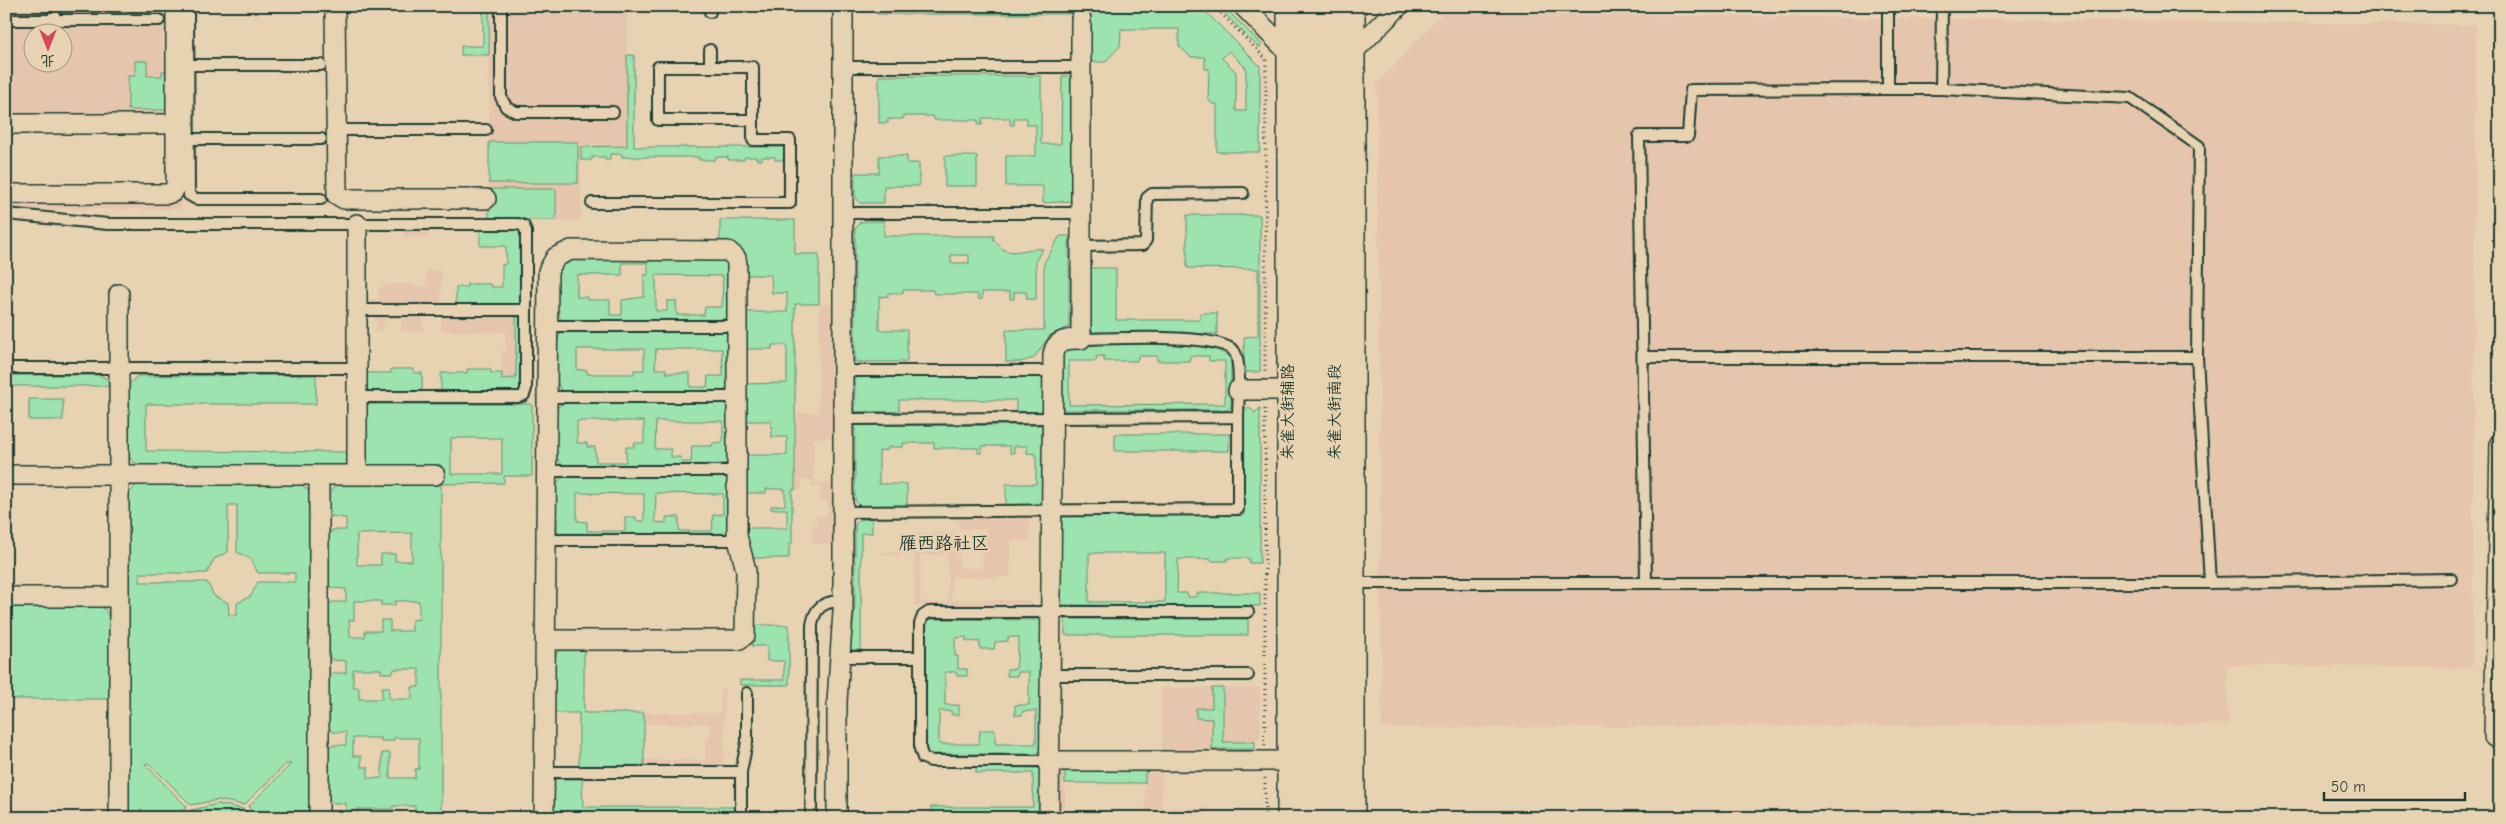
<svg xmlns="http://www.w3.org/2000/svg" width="2506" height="824" viewBox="0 0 2506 824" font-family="'Comic Neue','LXGW WenKai TC',sans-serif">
	<rect width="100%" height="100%" fill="#e7d2b1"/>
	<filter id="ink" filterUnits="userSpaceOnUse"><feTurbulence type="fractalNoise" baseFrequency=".02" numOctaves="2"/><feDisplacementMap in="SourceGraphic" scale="10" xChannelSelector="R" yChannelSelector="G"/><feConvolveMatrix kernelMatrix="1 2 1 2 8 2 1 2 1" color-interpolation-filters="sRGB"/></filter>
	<g filter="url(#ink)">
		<!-- built -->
		<path fill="#e5c5ac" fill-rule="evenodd" d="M6,6H181V131H6ZM32,32H62V62H32Z
			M489,6H627V147H581V220H489Z
			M1443,13L2476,25L2472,668L2227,665L2228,724L1382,728L1377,84Z
			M6,200H181V209H6Z
			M363,227H441V230H429V237H404V230H366V299H379V287H391V284H414V287H426V271H441V304H363Z
			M819,304H833V438H814V483H833V544H812V525H817V516H828V501H820V487H812V480H802L801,490H795V413H819Z
			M376,317H423V331H402V319H383V331H376Z
			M441,317H516V379H502V350H506V332L441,331Z
			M959,518H1029V540L1010,541V577H951V600H1029V606H914V555H882V552H911V533H959V568H983V549H986V529H959ZM920,555H948V603L920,602Z
			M1162,688H1260V737L1255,742V773H1162V808H1208V818L1157,815V818H1145V767H1162Z
			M721,689H724V766H644V760H706V738H711V724H644V713H721Z
			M1065,767V818H1055L1056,770Z
			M844,816H1043V818H844Z"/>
		<!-- green -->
		<path fill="#9de3af" stroke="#5e9072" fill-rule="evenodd" d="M876,6L1201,7L1260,66V152H1217V104H1212L1208,99L1209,69H1205V57H1191L1179,46V29H1121L1120,46L1105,62H1089V14H876ZM1229,51L1246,68V111H1236V72L1222,58Z
			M1217,6H1223L1262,45L1259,48Z
			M483,10H489V55H461V46H483Z
			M627,55H634V147H786V160H775V157H762V160H757V157H744V160H728V157H715V160H699V157H622V154H610V160H605V157H592V160H581V147L627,146Z
			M135,61H147V76H162V71H170V110H128V76H135Z
			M879,76H1041V144H1061L1062,76H1074L1072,201L1043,203V186H1006V156H1036V125H1027V118H1014V125H1010V118H982V125H978V120H934L933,116H903V119H888V123H879Z
			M489,142H578V183H489Z
			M879,156H907V163H919V186H884V203H860L855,196V173H879Z
			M945,156H977V186H945Z
			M489,189H556V220H489Z
			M1187,215H1260V372H1244V337L1258,336V269L1187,268Z
			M720,220H795V254H819V304H795V490H792V544H789V558H750L741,528H787V509H771V506L785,505V489H766V493H741V455H787V437H772L771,421H741V384L787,383V345H772V349H741V312H787V293H772L771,275H741L720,244Z
			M884,221V236H994V241C998,243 999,246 1003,249C1012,256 1030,247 1043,249L1036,260V299H1027L1026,292H1014V299H1010V292H982V299H978V294H934L933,290H903V293H888V296L879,297V330H907V362H855V229L860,222ZM951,255H969V263H951Z
			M480,227H520V304H456V287H467V284H490L491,287H502V265L506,264V246H480Z
			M1060,236H1069V327L1050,335L1034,358L1021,362H1006V330H1044V263Z
			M568,257L729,258L730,318L714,320H562C555,314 554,278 558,269C559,265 565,261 568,257ZM622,263H648V275H644V297L622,300V315H610V300H587V297H577V275H622ZM656,275L723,276L722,307H705L704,315H677L676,301H667V311H656Z
			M1089,268H1116V320H1200V313H1217V334L1093,333L1090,327Z
			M516,317H520V391H441V373H467V369H490L491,373H502V379L516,378Z
			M562,332H726L729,333L730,389L714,392L562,391C554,384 553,339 562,332ZM577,349H644V370H634V374H587V370H577ZM656,349H722L723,376H708L707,387H690V373H666V369H655Z
			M1081,345C1107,345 1221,337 1231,360V407L1227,410H1062L1059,406L1063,347ZM1097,356H1104V361H1137L1138,356H1157V361H1189L1190,356H1209V361H1225V404L1069,405V361H1096Z
			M391,369H414V373H422V391H363V373H391Z
			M6,375H98L107,379L110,386H6Z
			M316,375V404H146V451L351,452V465H140L132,461L128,454V386L137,376Z
			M855,377H1046V412H1016V400H899V412H855Z
			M29,399H63V420H29Z
			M565,403H726L729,404L730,463L714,465H562L556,457V411L559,406ZM577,421H644V443H634V447H626V462H596L595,447H587V443H577ZM656,421H723V442L713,443L712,446H692L691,462H681L680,457H671V449H655Z
			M363,404H532V476H504V483L441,484V818H415V806H393V809H357V818H330L346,816V803H332L328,799V748L332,745H346V732H333L328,728V677L332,673H346V661L333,660L328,657V606L332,602H346V589L333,588L328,585V535L332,530H346V518L330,516L328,497L334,486L346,483H441V465H363ZM451,438H502V474H451ZM412,533V561H395V554H381V565H357V534ZM354,601H381V605H395V601H419V619L412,620V631H390V620H381V631H365V637H350L349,620H354ZM353,669H381V673H393L394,669H419V687H412V699H389V687H382V699H359V687H353ZM353,738H381V741H393L394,738H419V769H415V778H390V753H382V778H368V767H361V756H353Z
			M1244,408H1250L1255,413L1260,408V563H1249V558H1227V561H1211L1210,559H1178L1177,593H1187L1188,597H1197V593H1260V606L1059,605L1061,516L1244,515ZM1089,553H1165V602H1089Z
			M855,425H1046L1045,502L1030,506H1006V484H1036V454L1027,453V446H1014V453H1010V446H982V453H978V448H934V443H903V447H888V450L879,451V484H907V506H860L856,502L855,495Z
			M1115,434H1229V451H1115Z
			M726,476L729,478L733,529L727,536L562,535L557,531L556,485L562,477ZM577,493L644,494V521H636V517H625V531H587V522L577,521ZM656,493L723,494V514L713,515L712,531H679V517H666V523L655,522Z
			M137,484H301L308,490L310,497V818H262L248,807L291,764H286L244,805L218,800L191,805L150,764H145L187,807L174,818H128V495ZM228,505H237V552L251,559L258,573H295V582H258L251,596L237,603V615H229L228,603L214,596L207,582H140V573H207L214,559L228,552Z
			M872,518V533H861V650H850L855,608V525L859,520Z
			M6,606H99L106,610L110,620V699H6Z
			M931,619L1043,620L1042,753L1040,754H929L926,751V623ZM966,637V641L980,642V649H994L995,642L1008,641V637H1019L1016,669H1007V676H1017L1018,672H1029V705H1015V715H1022L1023,711H1036V744H995V730H980L979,744H939V711H951L952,715H959V705H945V672H956L957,676H967V669H958V656H955V638Z
			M1065,619H1248V635H1065Z
			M752,625H789V685H740V680H784V661H767V646H752Z
			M562,648H584V713H644V766H579V713H554L555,657L558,651Z
			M1212,688H1223V742H1255V749H1212V719L1196,718V708H1212Z
			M976,767L1039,768L1042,769L1043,818H926L931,816V807H1033V773H976Z
			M1065,767H1145V783H1065Z
			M553,779H582L583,807H738L737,814L732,818H559L553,812Z
			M218,804L243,809L256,818H180L192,810Z"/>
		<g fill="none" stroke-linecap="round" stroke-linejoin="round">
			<defs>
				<path id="lane" d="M54,6V20
					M188,6L189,195L196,199H321
					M501,6V97L506,107L516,112H613
					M710,6V12
					M1942,6L1941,89L2130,98L2199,146L2197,357L2210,583
					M6,20H159
					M188,65H321
					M710,67H753V120
					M843,67H1081
					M1888,89H1941
					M335,130H486
					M188,139H321
					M592,203H790V140H753V120H658V67H710V50
					M843,213H1081
					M6,214L108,224H518L524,226L526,232V389L524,395L518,397H357
					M1081,246L1143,245L1146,240L1147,198L1152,194L1243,193
					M357,310H526
					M547,326H737
					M1081,339C1109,339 1217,332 1234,351C1242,362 1238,403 1238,417
					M1644,357H2197
					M6,368H357
					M843,371H1053
					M547,397H737
					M843,419L1238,417V509L843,512
					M547,471H737
					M547,540H738
					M1646,582L1639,136H1688L1691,90L1888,89V6
					M1351,583H2210L2451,579
					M840,657H920
					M1049,675H1248
					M1049,761H931L923,758L920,749V624L923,616L929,612H1248
					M544,772H741
					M741,818V772L747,742V693
					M811,818L812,625C815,606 824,602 843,600"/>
				<path id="street" d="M335,6L337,195L344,199H486
					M1243,6L1291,55
					M1287,6V818
					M1355,6V818
					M1351,54L1399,6
					M6,124H164
					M6,194H167L173,192L176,186V6
					M357,224V475
					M119,294V818
					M1238,390H1287
					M6,475H435
					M319,475V818
					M6,597H119
					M2494,737L2500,443
					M1049,761H1299
					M544,818L548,271L556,257L571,250L728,251L736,258L737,264V536L746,570L745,635L738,640H546
					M837,818V702L843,611V6
					M1049,818L1053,354C1056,339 1068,339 1081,339V19"/>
				<path id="secondary" d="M1308,6V818
					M1334,6V818"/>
			</defs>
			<!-- lane casing -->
			<use href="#lane" stroke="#1f3d34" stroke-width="14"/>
			<!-- street casing -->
			<use href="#street" stroke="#1f3d34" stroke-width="22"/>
			<!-- secondary casing -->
			<use href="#secondary" stroke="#1f3d34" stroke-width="31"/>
			<!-- path -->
			<path stroke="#1f3d34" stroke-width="3" stroke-dasharray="1 4" stroke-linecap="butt" d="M1214,6L1266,59L1265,372
				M1265,745V408
				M1265,778V818"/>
			<!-- lane -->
			<use href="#lane" stroke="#e7d2b1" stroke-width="10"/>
			<!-- street -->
			<use href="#street" stroke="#e7d2b1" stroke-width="19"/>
			<!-- secondary -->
			<use href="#secondary" stroke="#e7d2b1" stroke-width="28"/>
		</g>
	</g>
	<g text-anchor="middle" stroke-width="5" stroke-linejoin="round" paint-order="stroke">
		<!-- street labels -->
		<g font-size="16" fill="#1f3d34" stroke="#e7d2b1">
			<text transform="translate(1287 412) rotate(-90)" y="6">朱雀大街辅路</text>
			<text transform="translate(1334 412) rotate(-90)" y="6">朱雀大街南段</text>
		</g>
		<!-- neighbourhood labels -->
		<g font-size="18" fill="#1f3d34" stroke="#e7d2b1">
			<text x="944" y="549">雁西路社区</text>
		</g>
	</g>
	<!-- margin -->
	<rect width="2506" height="824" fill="none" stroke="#e7d2b1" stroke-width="25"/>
	<rect x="12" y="12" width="2481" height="799" fill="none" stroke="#1f3d34" stroke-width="2" filter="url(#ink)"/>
	<!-- north arrow -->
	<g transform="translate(48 48) rotate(180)"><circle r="24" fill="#e7d2b1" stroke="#97967f"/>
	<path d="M0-4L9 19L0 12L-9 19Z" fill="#d1495b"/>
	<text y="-8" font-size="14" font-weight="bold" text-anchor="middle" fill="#1f3d34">北</text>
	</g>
	<!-- scale -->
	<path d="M2324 792v8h141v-8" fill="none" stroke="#1f3d34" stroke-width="2.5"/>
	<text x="2331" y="792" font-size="15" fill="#1f3d34" stroke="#e7d2b1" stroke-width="4" paint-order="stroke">50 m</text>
</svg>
